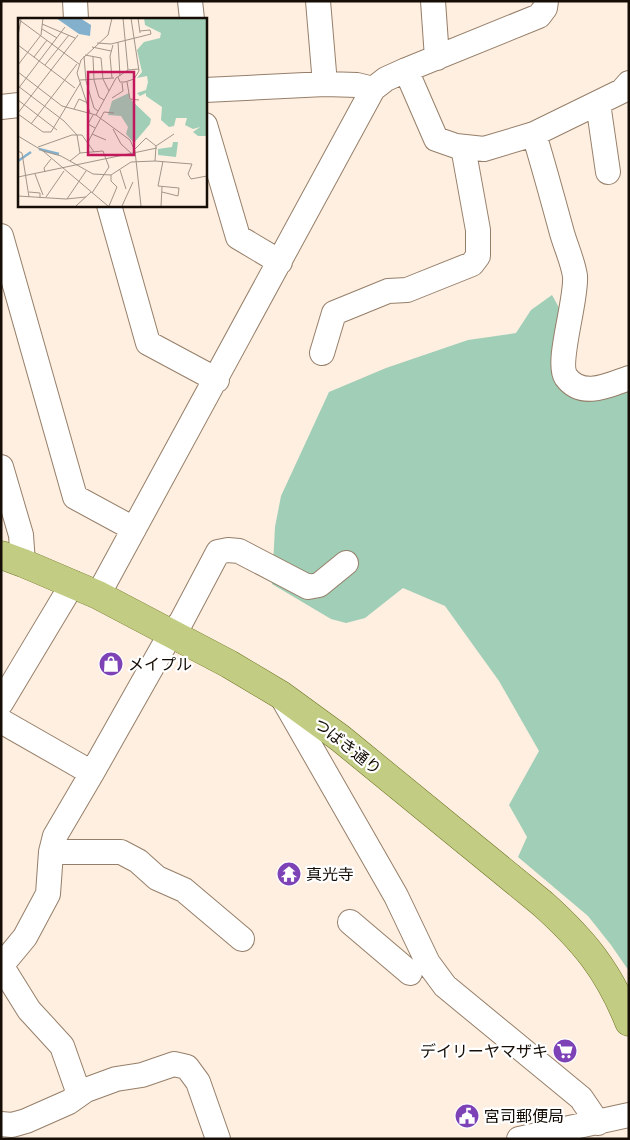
<svg xmlns="http://www.w3.org/2000/svg" width="630" height="1140" viewBox="0 0 630 1140" font-family="Bitter,'Noto Sans JP',serif">
	<rect width="100%" height="100%" fill="#feefe1"/>
	<!-- green -->
	<path fill="#a0ceb7" d="M552,295L567,322L568,393L629,392V971L611,945L588,916L518,857L527,837L509,805L539,751L499,681L445,606L403,588L365,618L346,623L331,619L272,584L275,527L281,496L329,392L386,368L468,340L516,333L531,310Z"/>
	<g fill="none" stroke-linecap="round" stroke-linejoin="round">
		<defs>
			<path id="minor" d="M75,1L76,19
				M190,1L192,19
				M318,1L325,84
				M433,1L437,58
				M406,70L436,139L456,146L484,149L534,134L622,91L629,83
				M205,90L325,84L357,85L373,89
				M598,103L608,172
				M1,107L19,105
				M205,125L238,237L280,262
				M534,134C544,167 553,200 562,233C566,247 573,262 575,276C577,300 556,362 566,377C582,399 609,385 629,378
				M109,205L148,343L217,380
				M1,236L75,497L134,529
				M322,353L334,313L388,291L407,290L472,264L478,256V230L463,147
				M1,467L21,535L23,563
				M98,595L373,89L386,79L406,70L539,16L545,8L546,1
				M282,697L396,896L428,963L445,986L581,1098L598,1123
				M1,703L73,583
				M1,721L92,773
				M51,852H121L138,861L157,878L184,890L242,939
				M350,922L410,973
				M1,965L29,1010L62,1046L79,1094
				M1,966L25,937L48,894L51,852L55,836L92,773L171,633L181,622L218,552L228,550L239,551L308,587L319,585L346,563
				M1,1124L12,1125L26,1121L69,1102L86,1090L116,1079L142,1075L174,1064L187,1067L198,1082L218,1139
				M519,1139L629,1115"/>
			<path id="major" d="M1,555L23,563L98,595L229,664L281,695L340,738L543,904C584,941 608,970 629,1022"/>
		</defs>
		<!-- minor casing -->
		<use href="#minor" stroke="#967f69" stroke-width="26"/>
		<!-- major casing -->
		<use href="#major" stroke="#6b7322" stroke-width="29"/>
		<!-- minor -->
		<use href="#minor" stroke="#fff" stroke-width="24"/>
		<!-- major -->
		<use href="#major" stroke="#c2cc83" stroke-width="28"/>
	</g>
	<!-- icons -->
	<defs>
		<symbol id="shop-disc" viewBox="-11 -11 22 22"><circle r="9.5" fill="#7e42b7" stroke="#fff"/><path d="M-5-2.5h2.3a2.7 3.5 0 0 1 5.4 0H5L5.5 6h-11ZM-1.5-2.5h3a1.5 2.3 0 0 0-3 0Z" fill="#fff"/></symbol>
		<symbol id="temple-disc" viewBox="-11 -11 22 22"><circle r="9.5" fill="#7e42b7" stroke="#fff"/><path d="M0-6L5-2H3V0L6.5 2.5H4V6H1.5V3h-3V6H-4V2.5H-6.5L-3 0V-2H-5Z" fill="#fff"/></symbol>
		<symbol id="supermarket-disc" viewBox="-11 -11 22 22"><circle r="9.5" fill="#7e42b7" stroke="#fff"/><path d="M-6-5.5h2.5l.6 2H6L4.5 2H-2.5L-4.4-4H-6ZM-1.5 3.2a1.3 1.3 0 1 0 .1 0ZM3 3.2a1.3 1.3 0 1 0 .1 0Z" fill="#fff"/></symbol>
		<symbol id="civic-disc" viewBox="-11 -11 22 22"><circle r="9.5" fill="#7e42b7" stroke="#fff"/><path d="M-.6-6.5H3V-4.5H.6V-3L4-1V1h2V6H-6V1h2V-1L-.6-3ZM-1.2 2.5V6h2.4V2.5Z" fill="#fff"/></symbol>
	</defs>
	<g fill-rule="evenodd">
		<use href="#shop-disc" x="97" y="650" width="28" height="28"/>
		<use href="#temple-disc" x="275" y="860" width="28" height="28"/>
		<use href="#supermarket-disc" x="551" y="1037" width="28" height="28"/>
		<use href="#civic-disc" x="453" y="1102" width="28" height="28"/>
	</g>
	<g text-anchor="middle" stroke-width="4.5" stroke-linejoin="round" paint-order="stroke">
		<!-- poi labels -->
		<g font-size="16" fill="#160e06" stroke="#fff" text-anchor="start">
			<text x="128" y="670">メイプル</text>
			<text x="306" y="880">真光寺</text>
			<text x="548" y="1057" text-anchor="end">デイリーヤマザキ</text>
			<text x="484" y="1122">宮司郵便局</text>
		</g>
		<!-- street labels -->
		<g font-size="16" fill="#160e06" stroke="#fff">
			<text transform="translate(348 746) rotate(38)" y="6">つばき通り</text>
		</g>
	</g>
	<!-- overview -->
	<g transform="translate(18 18)">
		<rect width="189" height="189" fill="#feefe1"/>
		<path d="M126,0H189V118H180L175,114L182,109L175,111L167,107L169,100H158L156,108L151,109L143,102L144,89L128,78V75L122,78L119,75L128,72L130,64L129,58L119,60L124,54L119,32L126,24L142,20L143,15L127,7ZM111,75V80L133,101L132,106L116,125L108,116L110,109L103,98L90,97L94,83ZM155,124H160L158,139L140,137V131L154,129Z" fill="#a0ceb7"/>
		<path d="M38,0H62L73,7L72,18L61,16Z" fill="#83b1cd"/>
		<path fill="none" stroke="#83b1cd" stroke-width="2.5" d="M21,131L41,136M0,143L13,134"/>
		<path fill="none" stroke="#a19589" stroke-width="1" d="M105,0L110,52M120,0L122,15M0,1L61,46M24,6L57,20M24,11L39,20M0,18L3,1M100,24L102,58M79,25L93,26L133,16L132,12L122,13M0,27L57,70M74,29L93,33M67,37L83,40L85,61L91,73M66,38L68,63L76,90L80,93M16,39L29,22M75,39L76,62L81,79L86,82M0,47L23,17L25,0M27,47L51,17M0,54L44,88L78,97L112,122L117,133L123,188M100,59L102,64H107L116,61L121,53L113,0M94,60L92,38L95,27M62,62L96,60M109,64L112,81L121,82M0,68L46,103L59,117L62,135M0,71L47,9M94,80L105,73L104,65M0,82L39,112M56,91L61,81L70,85M0,95L60,17M72,95L59,55L63,42L90,17L94,0M0,96L25,114H33L63,64M75,97L70,106L77,110M78,97L98,60L110,52L121,51M13,106L59,46M95,111L103,126L114,136M74,116L88,122M0,118L25,133L90,188M70,124L86,94L96,95M20,129L54,117H64L76,134M117,131L128,120L138,128M0,133L4,135L11,179M25,133L43,138L75,156L93,157L113,144L137,143L174,146L170,156L173,161L189,158M52,143L62,135L85,133L91,149L74,175M137,143L138,128L156,116M102,152L108,171M27,154L26,150L33,141M17,156L25,177M0,159L139,130M11,174L22,175V180M144,174L160,178L161,170L140,168L145,143M0,178L48,181L68,179M28,179L46,153M49,181L68,153M58,188L73,174M91,188L99,169L93,163V157M104,188L115,164M143,188L144,169"/>
		<path fill="#c2185b" fill-opacity="0.15" stroke="#c2185b" stroke-width="2.5" d="M70,54H116V137H70Z"/>
		<rect width="189" height="189" fill="none" stroke="#160e06" stroke-width="2.5"/>
	</g>
	<!-- border -->
	<rect width="630" height="1140" fill="none" stroke="#160e06" stroke-width="5"/>
</svg>
